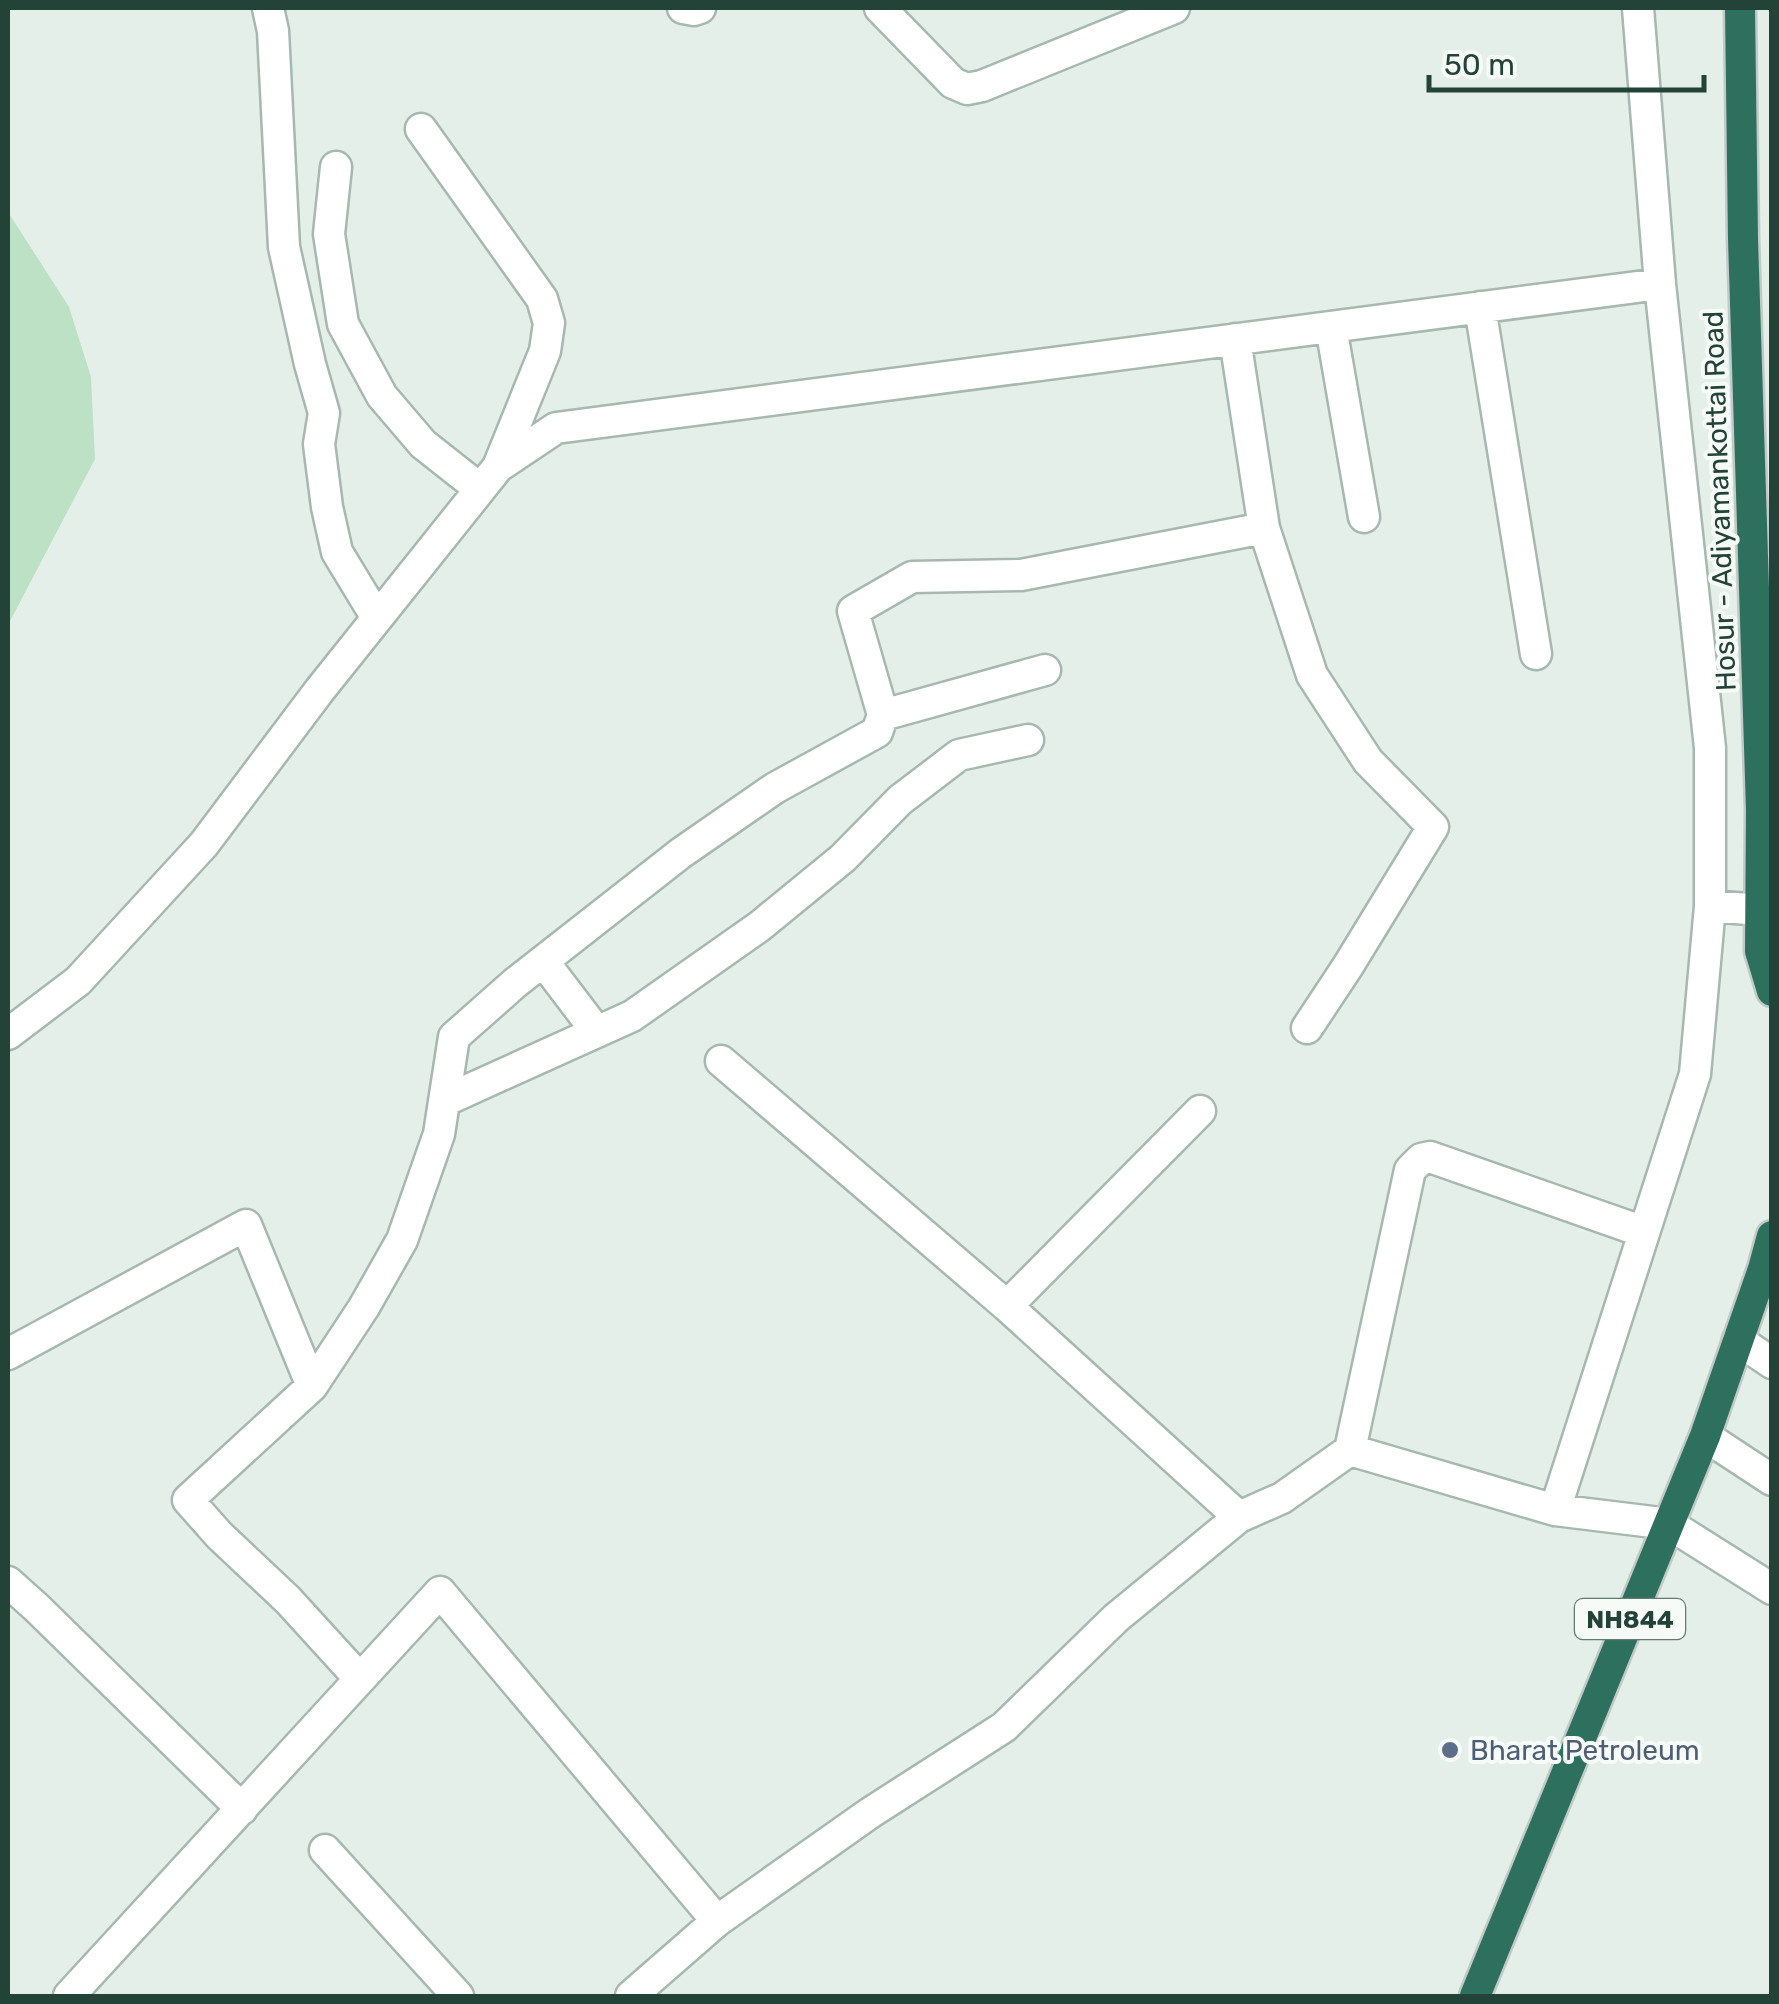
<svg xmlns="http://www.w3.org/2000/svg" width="1779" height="2004" viewBox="0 0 1779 2004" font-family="Rubik,sans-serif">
	<rect width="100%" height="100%" fill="#e5efea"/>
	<!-- green -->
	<path fill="#bde1c4" d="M8,212L69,307L91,377L95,459L8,625Z"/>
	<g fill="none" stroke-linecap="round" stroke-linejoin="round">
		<defs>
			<path id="street" d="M268,8L273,31L284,247L310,364L324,413L319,444L327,507L337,552L377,618
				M683,8L694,10L700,8
				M880,8L953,83L967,89L982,86L1174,8
				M421,129L542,299L549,323L545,351L498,467
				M336,167L329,234L343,324L382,396L423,444L480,489
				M1480,307L1536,654
				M1331,327L1364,517
				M1264,528L1312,675L1368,761L1433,827L1348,966L1307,1028
				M883,715L1045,670
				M1710,906L1761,910
				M543,961L597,1032
				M8,1034L78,981L204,844L319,691L498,467L556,428L1660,284
				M721,1061L1007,1306L1239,1517
				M444,1101L632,1016L760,926L843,858L900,800L959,755L1028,740
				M1007,1306L1200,1111
				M1738,1340L1772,1363
				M8,1354L246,1225L312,1386
				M1705,1436L1772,1480
				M1350,1450L1410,1170L1421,1159L1430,1157L1644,1232
				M1555,1510L1695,1074L1710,906V748L1660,284L1638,8
				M8,1582L37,1608L242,1809
				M360,1679L288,1600L219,1535L188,1500L312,1386L364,1307L402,1240L439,1134L454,1037L515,983L681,853L775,788L877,732L883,715L853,611L912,577L1021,575L1264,528L1235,339
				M325,1850L458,1996
				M69,1996L440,1592L717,1921
				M631,1996L717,1921L870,1813L1004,1727L1116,1618L1239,1517L1282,1498L1350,1450L1555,1510L1669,1524L1772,1589"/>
			<path id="highway" d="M1740,8L1743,239L1761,810L1760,951L1772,991
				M1475,1996L1705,1436L1763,1269L1772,1236"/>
		</defs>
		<!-- street casing -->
		<use href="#street" stroke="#a7b8b1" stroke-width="35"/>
		<!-- highway casing -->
		<use href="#highway" stroke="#c1cac7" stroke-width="35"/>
		<!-- street -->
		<use href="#street" stroke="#fff" stroke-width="30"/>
		<!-- highway -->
		<use href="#highway" stroke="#2d705e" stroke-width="30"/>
	</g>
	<!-- markers -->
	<circle fill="#5c6f8a" stroke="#f6fbf8" stroke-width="4" cx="1450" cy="1750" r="10"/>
	<g text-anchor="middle" stroke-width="8" stroke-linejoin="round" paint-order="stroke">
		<!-- shield labels -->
		<rect fill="#f6fbf8" stroke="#627a72" stroke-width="2.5" x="1575" y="1599" width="110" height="40" rx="8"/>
		<g font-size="25" font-weight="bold" fill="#234238">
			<text x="1630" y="1628">NH844</text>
		</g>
		<!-- street labels -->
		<g font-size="28" fill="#234238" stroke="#f6fbf8">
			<text transform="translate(1719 501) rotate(-92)" y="10">Hosur - Adiyamankottai Road</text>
		</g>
		<!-- service labels -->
		<g font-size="28" fill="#4e5e75" stroke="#f6fbf8" text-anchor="start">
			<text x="1470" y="1760">Bharat Petroleum</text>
		</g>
	</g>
	<!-- border -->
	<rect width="1779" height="2004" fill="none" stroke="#234238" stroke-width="20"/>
	<!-- scale -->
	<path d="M1429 75v15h275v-15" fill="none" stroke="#234238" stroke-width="5"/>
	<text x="1444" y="75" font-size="30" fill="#234238" stroke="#f6fbf8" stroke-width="8" paint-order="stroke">50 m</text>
</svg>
